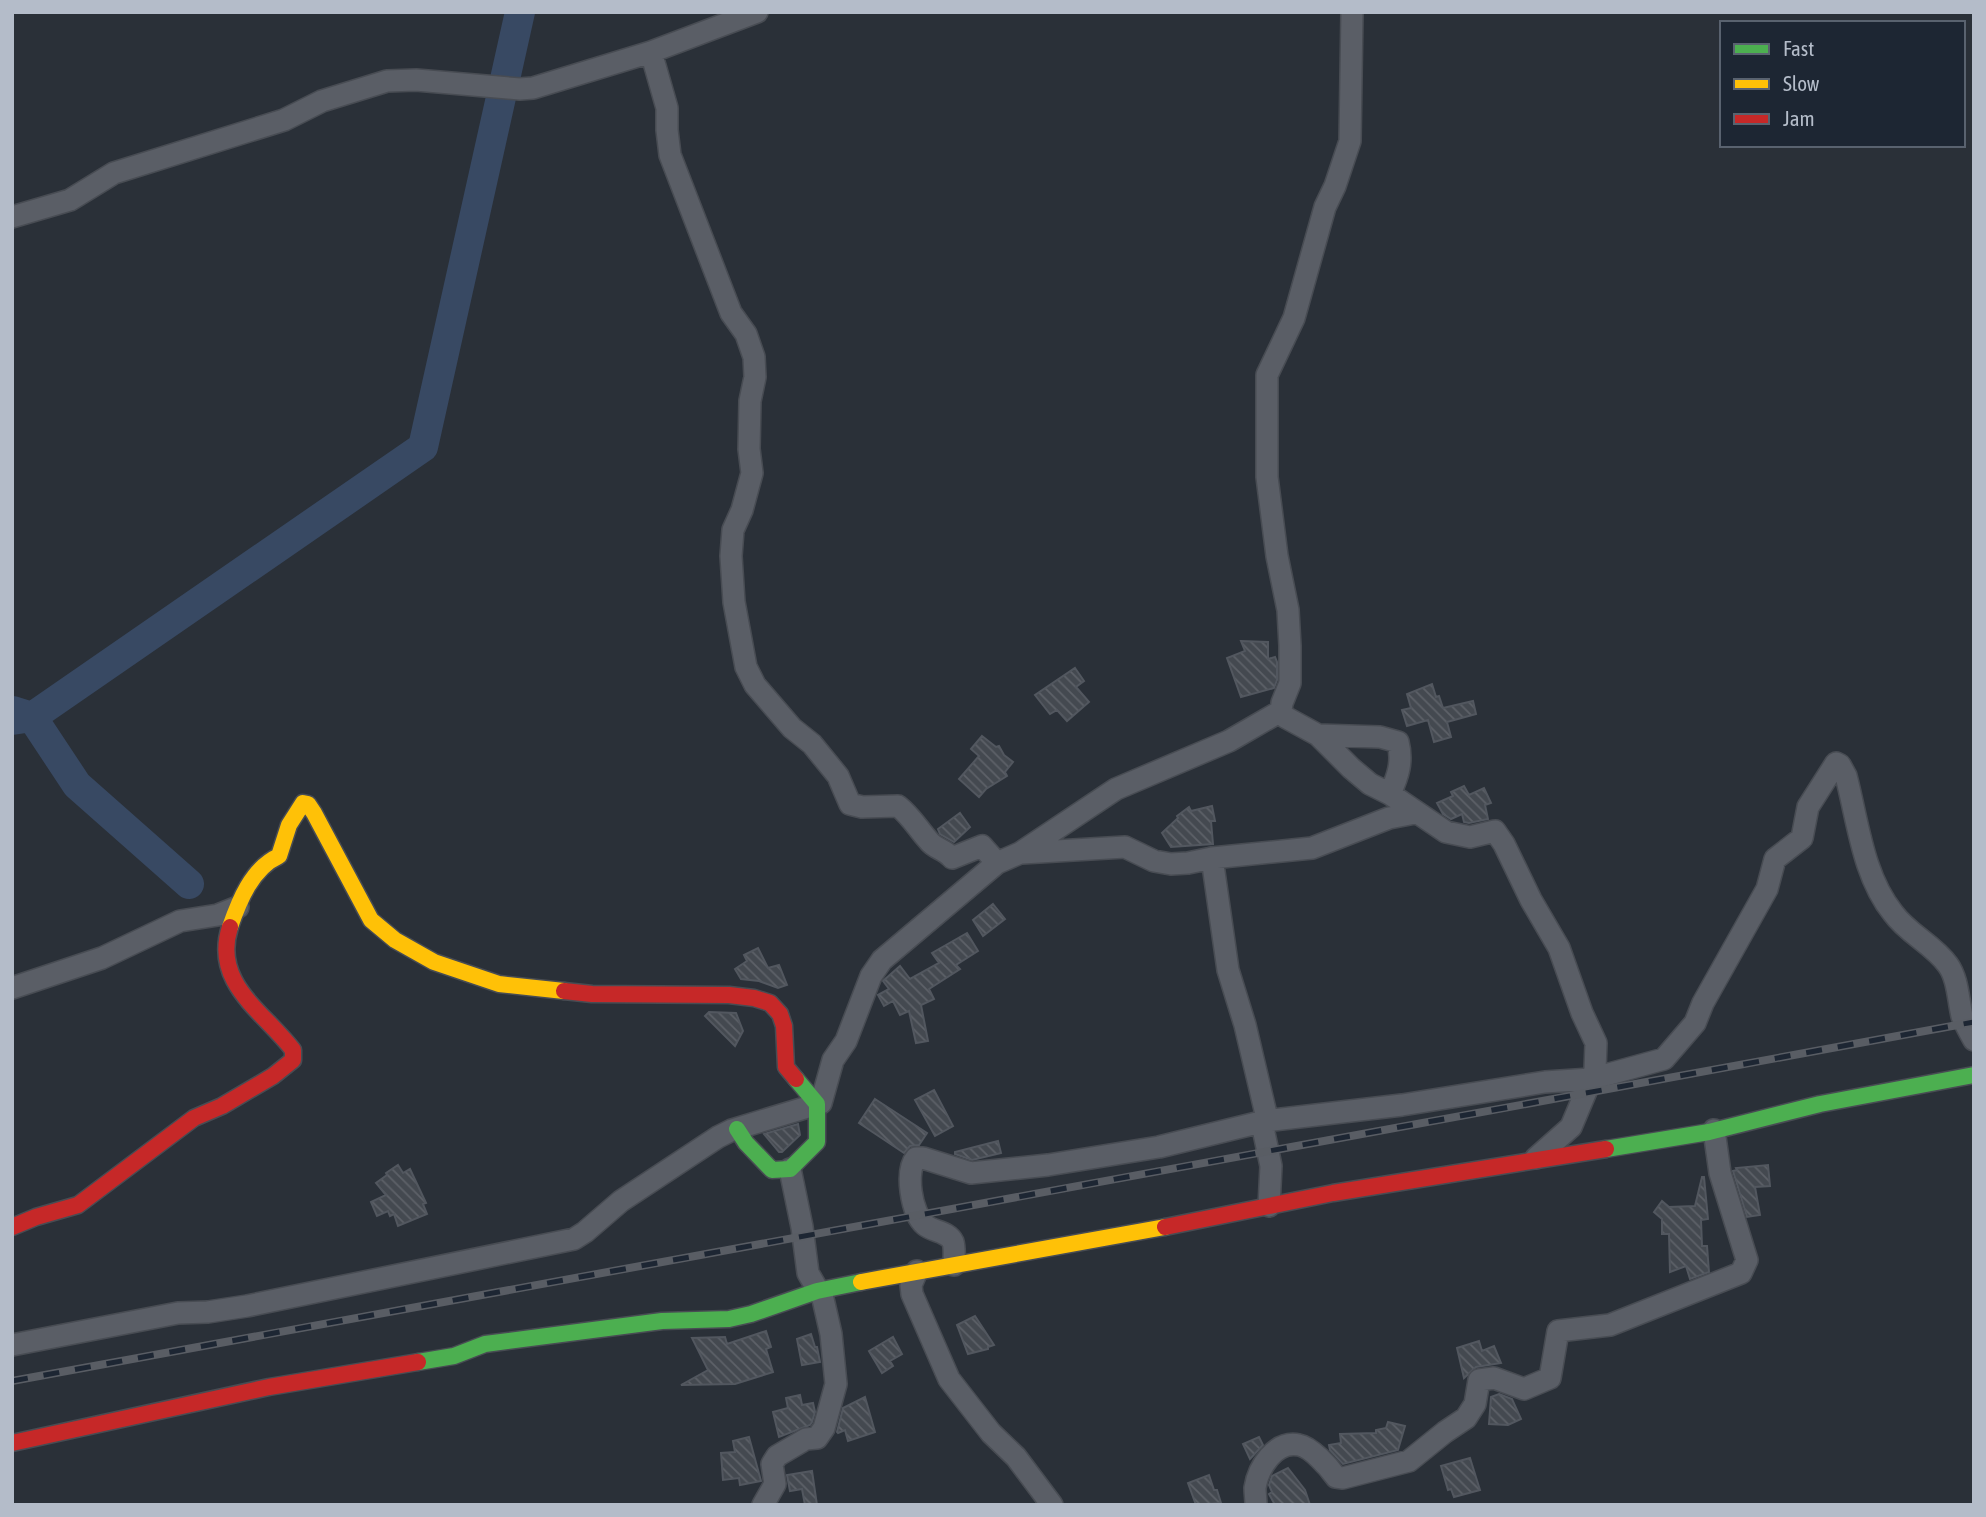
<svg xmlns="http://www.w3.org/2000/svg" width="1986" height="1517" viewBox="0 0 1986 1517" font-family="'Asap Condensed',sans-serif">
	<defs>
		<pattern id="building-back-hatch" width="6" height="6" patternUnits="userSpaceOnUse" patternTransform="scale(1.75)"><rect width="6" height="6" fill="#444950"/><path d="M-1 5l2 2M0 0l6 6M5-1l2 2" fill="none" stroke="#5d6168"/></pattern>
	</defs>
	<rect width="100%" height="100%" fill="#2a3038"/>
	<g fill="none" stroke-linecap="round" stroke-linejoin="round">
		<!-- river -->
		<path stroke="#384963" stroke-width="30" d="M13,711L32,717L77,785L189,884
			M12,720L32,717L423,447L520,12"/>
	</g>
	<!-- building -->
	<path fill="url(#building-back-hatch)" stroke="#52575f" stroke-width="2" d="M1241,641L1268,642V659L1275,657L1277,662V680L1274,688L1241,697L1227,658L1245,651Z
		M1075,668L1084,681L1076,687L1089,702L1067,721L1057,710L1050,714L1035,695Z
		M1432,684L1436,697L1439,696L1443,708L1473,701L1476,714L1447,722L1451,737L1434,742L1428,720L1407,726L1402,710L1411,708L1407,694Z
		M982,736L996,747L999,746L1004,755L1013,762L1005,772L1007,776L986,789L979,797L959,779L979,756L971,749Z
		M1464,786L1469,795L1484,788L1491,803L1485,805L1488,819L1469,823L1464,822L1462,814L1451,819L1443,814L1437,803L1453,796L1451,792Z
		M1212,806L1215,821H1211L1213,844L1171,847L1162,833L1178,818L1177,816L1189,807L1191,811Z
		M960,813L970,827L954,842L940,834L938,829Z
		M993,904L1005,919L983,936L973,920Z
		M967,933L978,951L956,965L960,969L929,989L934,999L921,1005L928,1041L916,1043L909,1011L900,1015L893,1001L884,1006L878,995L889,989L883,981L900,966L910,979L939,963L932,953Z
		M758,948L768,968L779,965L787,985L778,988L759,981L741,979L735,969L747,961L744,955Z
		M709,1012L736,1013L743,1031L735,1046L705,1016Z
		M934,1090L953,1126L935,1136L915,1100Z
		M875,1099L927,1133L919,1145L910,1146L904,1153L859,1123Z
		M798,1124L800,1135L782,1152H779L764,1134Z
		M998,1141L1001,1153L972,1160L955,1154V1152Z
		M398,1165L403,1173L410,1169L426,1203L423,1204L427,1214L398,1226L394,1214L390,1216L388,1211L377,1216L371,1202L386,1195L376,1183L387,1175L386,1173Z
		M1768,1165L1770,1186L1755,1187L1760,1215L1747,1217L1733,1171L1737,1170L1736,1168Z
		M1702,1177H1704L1708,1219L1701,1220L1702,1246H1707L1709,1272L1690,1279L1686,1266L1670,1272L1669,1234H1662V1219L1654,1212L1662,1201L1669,1207L1695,1206Z
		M975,1316L994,1345L988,1347V1349L968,1354L957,1325Z
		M766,1331L771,1347L766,1349L773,1372L735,1384L681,1385L708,1370L692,1338L725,1337L727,1344Z
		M811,1334L815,1347H817L820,1362L802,1365L797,1339Z
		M893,1337L902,1354L890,1361L893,1366L882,1373L869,1351Z
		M1479,1341L1482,1351L1494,1346L1501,1363L1476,1367L1464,1378L1457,1348Z
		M1499,1394L1512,1399L1521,1419L1508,1425L1489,1424L1491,1397Z
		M800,1395L802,1405L813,1403L815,1412L812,1422L810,1425L779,1437L773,1412L788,1408L786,1398Z
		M865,1397L875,1432L848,1441L845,1430L838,1433L837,1432L843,1408Z
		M1388,1422L1405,1426L1398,1450L1343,1464L1330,1450L1329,1445L1341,1443L1340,1434L1376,1433V1430L1386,1428Z
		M749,1437L761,1481L740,1485L739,1478L723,1480L721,1453L735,1452L733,1441Z
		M1259,1437L1263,1445L1250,1459L1243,1444Z
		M1470,1458L1480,1490L1454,1497L1451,1489L1448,1490L1441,1466Z
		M1288,1468L1305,1490L1310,1505H1275L1269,1494L1272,1492L1269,1485L1272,1476Z
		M812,1471L817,1505H805L802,1489L790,1491L787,1475Z
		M1209,1475L1214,1490H1217L1221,1503L1196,1505L1188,1483Z"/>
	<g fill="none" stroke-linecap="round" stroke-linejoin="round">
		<defs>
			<path id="street" d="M1352,12L1350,141L1335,186L1325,207L1294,318L1267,375V477L1277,556L1288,610L1290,646V683L1282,703L1281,711L1285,717L1318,735L1351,768L1370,784L1390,794L1446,832L1470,837L1495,831L1504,844L1531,900L1559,948L1582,1013L1596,1043L1595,1070L1571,1127L1536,1158
				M651,52L667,108V130L670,155L731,313L746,334L754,357L755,377L750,401L749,449L752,473L742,510L733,530L731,556L734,602L746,667L755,685L792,728L812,744L838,776L850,804L862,807L898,806C911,816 918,829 929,841C935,849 945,849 952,858L982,846L997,863
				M12,217L70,200L114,173L284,120L322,101L387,81L416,80L520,89L533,88L651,52L757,12
				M1318,735L1380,737L1398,742C1403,762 1398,776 1390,794
				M1022,853L1125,847L1154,861L1171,864L1188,863L1212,858L1312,848L1389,818L1415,813
				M1212,858L1228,970L1245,1025L1266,1114L1264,1133L1271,1166L1269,1206
				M12,988L102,958L180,921L218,915L238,907
				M954,1265C954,1258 955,1248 953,1242C948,1231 933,1232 925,1225C911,1213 905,1171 916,1158H923L971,1173L1048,1165L1159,1147L1265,1121L1402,1105L1545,1082L1591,1079L1664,1059L1695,1023L1703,1003L1767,889L1775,859L1802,838L1808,807L1836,763L1840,765L1846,776C1858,822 1863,876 1893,913C1908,934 1933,944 1948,965C1958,979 1958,999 1962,1016C1965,1024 1970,1033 1974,1040
				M917,1271L911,1285L912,1294L949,1379L991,1433L1016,1457L1052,1505
				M12,1345L178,1313L208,1312L247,1306L574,1239L585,1232L621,1201L718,1137L732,1130L821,1103L833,1060L846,1041L871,976L882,960L997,863L1020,853L1116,789L1229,741L1281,711
				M763,1505L775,1484L772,1464L777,1456L806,1439L817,1438L824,1428L836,1384L831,1334L823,1299L808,1273L802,1227L790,1169
				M1256,1505C1256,1499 1255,1493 1255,1488C1258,1468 1275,1440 1299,1445C1311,1447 1329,1467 1336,1477L1343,1478L1409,1461L1445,1432L1466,1418L1475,1404L1479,1380L1494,1378L1524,1389L1550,1378L1558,1331L1610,1325L1741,1273L1747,1260L1720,1173L1714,1130"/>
			<path id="fast" d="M737,1129L746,1143L772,1170L790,1169L817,1142V1104L796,1079
				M1606,1149L1709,1132L1820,1104L1974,1075
				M418,1362L454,1356L485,1344L662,1321L729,1319L751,1314L817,1291L861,1282"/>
			<path id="slow" d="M230,927C239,901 252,868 279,856L289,825L303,803L308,804L314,813L371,920L395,940L434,962L499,984L564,991
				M861,1282L1165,1227"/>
			<path id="jam" d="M564,991L592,994L729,995L754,998L770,1003L780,1014L784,1026L786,1067L796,1079
				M12,1227L36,1217L78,1205L194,1118L222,1106L273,1076L293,1060V1050C263,1011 212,983 230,927
				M1165,1227L1333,1193L1606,1149
				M12,1443L269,1387L418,1362"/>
		</defs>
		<!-- street casing -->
		<use href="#street" stroke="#484c53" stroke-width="24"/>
		<!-- fast casing -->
		<use href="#fast" stroke="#484c53" stroke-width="19"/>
		<!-- slow casing -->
		<use href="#slow" stroke="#484c53" stroke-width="19"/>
		<!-- jam casing -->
		<use href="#jam" stroke="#484c53" stroke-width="19"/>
		<!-- street -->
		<use href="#street" stroke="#5a5e66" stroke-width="21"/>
		<!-- fast -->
		<use href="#fast" stroke="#4caf50" stroke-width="16"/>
		<!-- slow -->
		<use href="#slow" stroke="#ffc107" stroke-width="16"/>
		<!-- jam -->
		<use href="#jam" stroke="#c62828" stroke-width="16"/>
		<defs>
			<path id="rail" d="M12,1381L1974,1022"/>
		</defs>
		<!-- rail casing -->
		<use href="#rail" stroke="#595d64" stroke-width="8"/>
		<!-- rail -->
		<use href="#rail" stroke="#1d2633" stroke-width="5" stroke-dasharray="16" stroke-linecap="butt"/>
	</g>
	<!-- border -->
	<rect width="1986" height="1517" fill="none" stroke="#b4bcc9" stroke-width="28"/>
	<!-- legend -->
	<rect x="1720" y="21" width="245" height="126" fill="#1d2633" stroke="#59626f" stroke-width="2"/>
	<rect x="1734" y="44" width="35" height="10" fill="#4caf50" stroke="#59626f" stroke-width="2"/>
	<text x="1783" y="56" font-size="21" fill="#b4bcc9">Fast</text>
	<rect x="1734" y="79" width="35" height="10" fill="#ffc107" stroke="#59626f" stroke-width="2"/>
	<text x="1783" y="91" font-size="21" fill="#b4bcc9">Slow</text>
	<rect x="1734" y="114" width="35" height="10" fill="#c62828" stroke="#59626f" stroke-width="2"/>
	<text x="1783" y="126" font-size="21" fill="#b4bcc9">Jam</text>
</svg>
